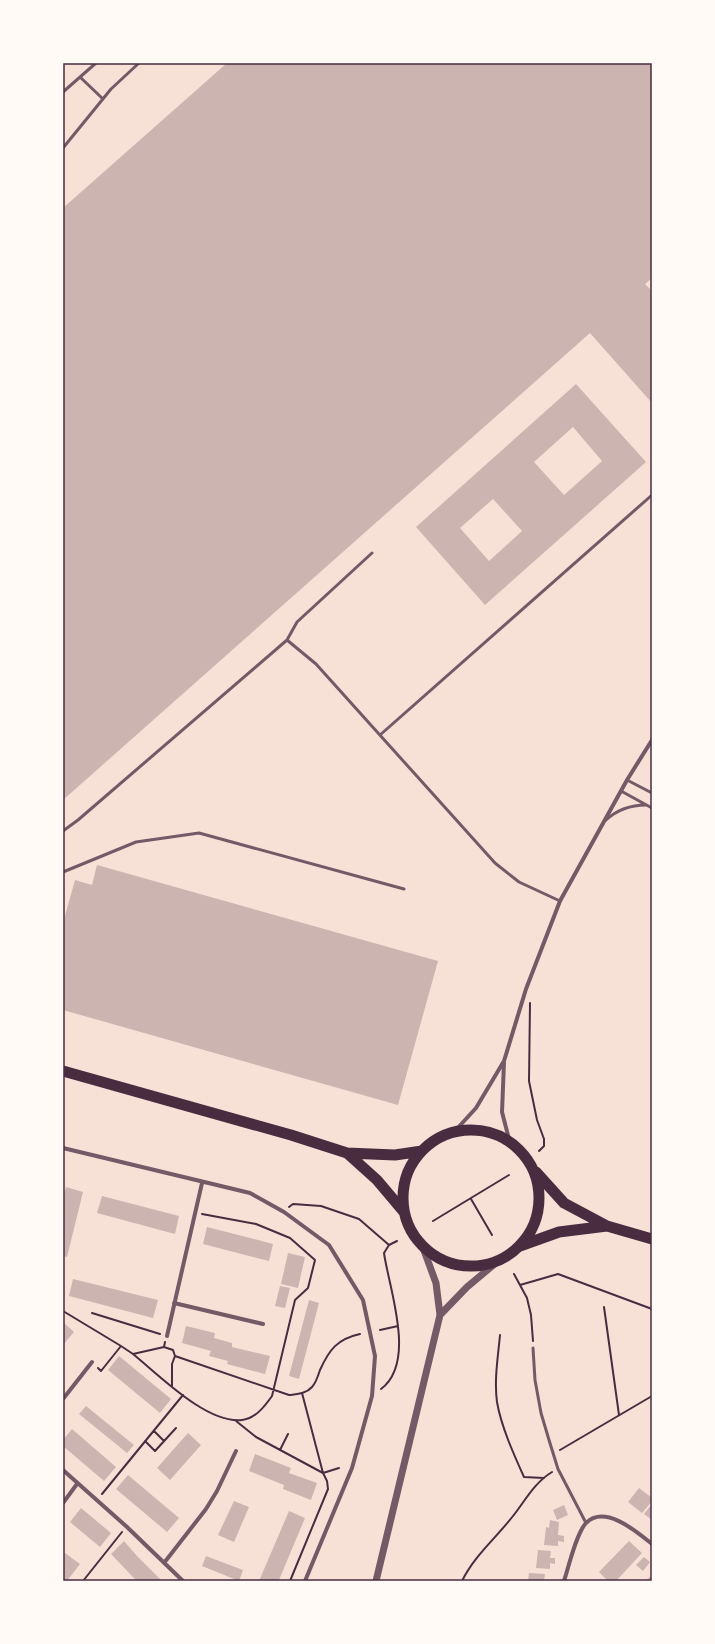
<svg xmlns="http://www.w3.org/2000/svg" width="715" height="1644" viewBox="0 0 715 1644" font-family="'Source Sans 3',sans-serif">
	<rect width="100%" height="100%" fill="#f7e1d7"/>
	<!-- building -->
	<path fill="#ccb4b1" fill-rule="evenodd" d="M227,63H652V278L645,284L652,291V403L590,333L63,800V208Z
		M576,384L646,462L485,605L416,527ZM573,427L602,461L564,495L534,462ZM493,499L522,531L489,561L460,528Z
		M97,865L438,961L398,1105L63,1010V923L75,880L92,885Z
		M66,1187L83,1192L67,1257L63,1256V1198Z
		M102,1196L179,1216L175,1234L97,1213Z
		M207,1227L273,1244L269,1261L203,1244Z
		M288,1253L305,1257L298,1288L281,1284Z
		M73,1279L158,1300L153,1318L69,1296Z
		M280,1286L290,1288L285,1308L275,1306Z
		M309,1300L319,1303L299,1379L289,1376Z
		M63,1322L74,1332L63,1345Z
		M186,1326L215,1333L214,1338L232,1343V1347L270,1356L265,1374L227,1364L228,1361L209,1356L211,1351L182,1343Z
		M119,1356L171,1399L160,1413L108,1370Z
		M86,1406L134,1445L127,1453L79,1414Z
		M72,1429L116,1467L104,1481L63,1446V1440Z
		M188,1433L201,1445L170,1480L157,1468Z
		M255,1454L291,1468L289,1473L317,1483L311,1500L283,1489L284,1485L249,1471Z
		M128,1475L179,1518L167,1532L116,1489Z
		M639,1488L652,1498V1501L642,1513L628,1502Z
		M234,1501L249,1507L234,1542L218,1535Z
		M652,1504V1520L644,1514Z
		M564,1505L568,1515L557,1520L553,1510Z
		M81,1508L111,1533L100,1547L70,1522Z
		M289,1511L305,1518L279,1580L259,1581Z
		M550,1520L559,1522L558,1535L564,1536V1542L558,1541V1546L544,1545L546,1527L549,1528Z
		M124,1541L137,1556L162,1581H137L131,1575L111,1554Z
		M629,1541L642,1553L616,1581H608L599,1572Z
		M538,1550L551,1551L550,1558H555V1564L550,1563V1569L536,1568Z
		M65,1553L80,1564L67,1581H63V1556Z
		M206,1556L243,1570L239,1581L202,1566Z
		M644,1557L650,1562L643,1571L636,1565Z
		M529,1573L545,1574L544,1581H528Z
		M652,1575V1581H645Z"/>
	<g fill="none" stroke-linecap="round" stroke-linejoin="round">
		<!-- path -->
		<path stroke="#4a2c40" stroke-width="2" d="M530,1003L529,1081L537,1120L544,1139V1146L539,1151
			M471,1199L492,1235
			M289,1207L293,1204L321,1206L359,1219L389,1245
			M433,1221L509,1175
			M514,1274L527,1298L531,1315L533,1341
			M520,1285L558,1274L652,1309
			M604,1307L619,1415
			M63,1311L121,1346
			M92,1313L160,1334
			M380,1330L398,1326
			M500,1335C498,1357 494,1380 497,1402C501,1426 514,1455 524,1477L544,1478
			M165,1342L164,1347L173,1350L175,1356L289,1395C297,1394 306,1394 312,1387C316,1383 318,1376 320,1370C329,1350 337,1339 360,1334
			M164,1347L133,1354C160,1376 207,1424 242,1420C255,1419 265,1406 272,1396L295,1300L308,1288L315,1260L290,1238L256,1224L202,1214
			M98,1368L101,1371L121,1346L133,1354
			M172,1386V1364L175,1356
			M381,1389C417,1362 389,1289 384,1253L389,1245L397,1241
			M302,1393L323,1473L339,1468
			M236,1421L256,1437L323,1473L327,1481L328,1489L290,1581
			M154,1431L164,1441
			M145,1441L155,1451L176,1428
			M280,1450L288,1434
			M560,1450L652,1396
			M102,1494L183,1395
			M83,1581L122,1532
			M462,1581C474,1556 496,1538 513,1516C525,1501 534,1483 552,1472"/>
		<!-- service -->
		<path stroke="#755966" stroke-width="3" d="M80,77L103,99
			M63,92L96,63
			M63,148L111,89L139,63
			M287,640L297,622L372,553
			M380,735L652,495
			M627,780L652,793
			M621,791L652,808
			M606,820C618,809 630,805 646,805
			M63,831L78,820L287,640L316,664L495,863L519,882L560,901
			M63,872L136,842L199,833L404,889
			M533,1348L535,1380L541,1413L549,1440L558,1469L586,1523"/>
		<!-- minor -->
		<path stroke="#755966" stroke-width="4" d="M504,1062L502,1112L510,1143
			M454,1132L476,1108L504,1061L526,989L560,901L627,780L652,740
			M63,1148L250,1193L284,1212L329,1245L363,1300L375,1356L372,1396L352,1468L305,1581
			M174,1303L263,1324
			M167,1336L202,1183
			M63,1399L92,1362
			M63,1470L127,1527L183,1581
			M63,1503L77,1484
			M164,1563L206,1509L217,1491L236,1451
			M564,1581C569,1566 576,1534 586,1523C605,1504 637,1532 652,1544"/>
		<!-- tertiary -->
		<path stroke="#755966" stroke-width="7" d="M440,1315L467,1287L497,1262
			M376,1581L440,1315L436,1283L422,1245"/>
		<!-- trunk -->
		<path stroke="#4a2c40" stroke-width="11" d="M63,1071L291,1135L347,1153L395,1155L422,1151
			M403 1198a68 68 0 1 1 136 0a68 68 0 1 1-136 0Z
			M347,1153L377,1180L404,1212
			M536,1172L564,1203L607,1226L652,1239
			M520,1246L559,1232L607,1226"/>
	</g>
	<!-- border -->
	<rect width="715" height="1644" fill="none" stroke="#fffaf5" stroke-width="128"/>
	<rect x="64" y="64" width="587" height="1516" fill="none" stroke="#4a2c40" stroke-width="1.5"/>
</svg>
